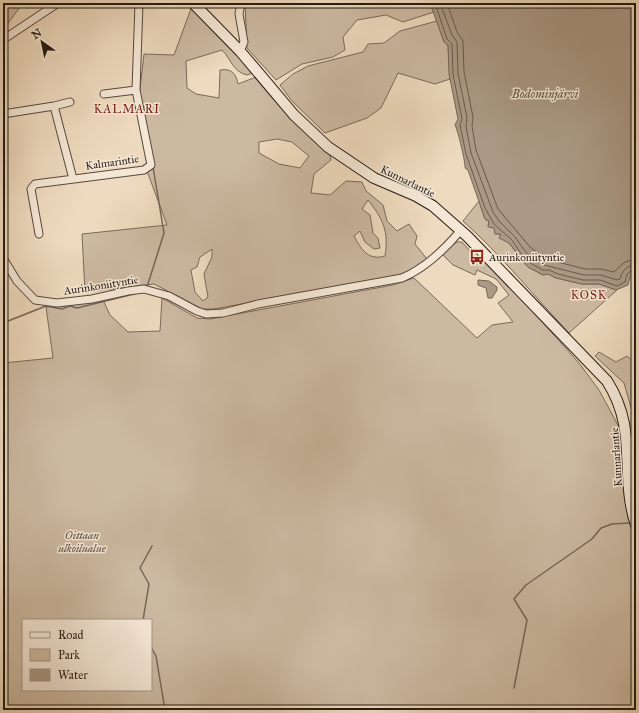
<svg xmlns="http://www.w3.org/2000/svg" width="639" height="713" viewBox="0 0 639 713" font-family="'IM FELL Great Primer',serif">
	<rect width="100%" height="100%" fill="#eedabe"/>
	<filter id="stains"><feTurbulence type="fractalNoise" baseFrequency=".005" numOctaves="4"/><feColorMatrix values="0 0 0 0 .2 0 0 0 0 .09 0 0 0 0 .02 0 0 0 .5 -.17"/></filter>
	<radialGradient id="worn" r=".72"><stop offset=".6" stop-color="#630" stop-opacity="0"/><stop offset="1" stop-color="#630" stop-opacity=".3"/></radialGradient>
	<!-- green -->
	<path fill="#ccb9a1" stroke="#786a5a" fill-rule="evenodd" d="M3,3H23L3,30Z
		M245,3H430L434,12L403,22L386,15L357,20L343,37L345,50L333,57L302,64L276,80L247,48Z
		M192,6L253,73L247,75C233,72 231,59 222,50L186,61L187,88L196,94L219,98L220,70C232,68 236,74 238,84L256,77L329,150L331,160L314,174L311,193L330,195L346,181L362,182L366,191L383,205L387,221L397,231L409,224L417,236L415,244L427,259L403,275L214,309H202L154,284L85,292L82,234L167,225L147,171L153,163L139,97L144,54L174,55ZM277,139L292,142L309,156L300,168L279,164L259,153V142ZM368,200C383,219 389,231 385,256C368,261 361,249 354,236L360,231L365,242L374,249L380,248L378,238L373,233L370,215L362,209ZM212,249V257L204,274L208,297L203,301L195,292L191,270L197,267L200,257Z
		M437,21L444,42L448,45L450,79L435,84L398,73L381,108L367,118L325,133L292,101L280,85L293,74L308,66L363,52L368,44L384,43L400,31Z
		M479,201L485,219L489,222L488,226L494,228L496,234H501V238L509,243L528,267L543,275L548,274L556,278L582,284H599L617,290L569,333C534,296 501,255 463,221Z
		M457,242H462L479,261L491,265L579,363L599,390L619,427L623,442V478L628,518L636,535V710H3V363L53,358L46,307L103,300L110,315L128,332L160,331L162,298L197,318L210,319L393,285L414,278L477,338L492,325L513,322L498,303L509,295L496,279L477,270L475,275L453,265L441,253ZM23,620H151V690H23Z
		M599,352L616,362L627,356L636,364V425L624,383L595,356Z"/>
	<!-- water -->
	<path fill="#aa9984" stroke="#756657" d="M430,3H636V274L630,277L628,285L616,290L599,284H582L556,278L548,274L543,275L528,267L509,243L499,238L501,234H495L494,228L488,227L489,221L485,219L468,170L465,168C466,165 458,130 455,125L458,119L449,74L448,45L444,42Z
		M478,280L489,281L497,287V290L492,298H488L486,288L478,285Z"/>
	<g fill="none" stroke-linecap="round" stroke-linejoin="round">
		<!-- shore -->
		<path stroke="#685a4c" stroke-width="1" d="M435,3L447,39L452,44L453,74L462,119L460,125L466,154L485,208L494,224L512,240L522,255L530,263L543,270H549L558,274L583,280H600L617,286L625,282C626,276 628,270 636,270
			M440,3L452,35L457,42L458,73L467,118L466,126L471,153L493,212L499,221L515,237L525,251L533,259L544,265L584,275H601L617,280L620,279C622,271 627,265 636,265
			M447,3L457,32L463,41L464,72L473,117L472,126L476,150L498,209L530,247L546,259L585,269H601L614,272L625,262L636,259"/>
		<!-- stream -->
		<path stroke="#756657" stroke-width="1.5" d="M147,287L164,233L153,167
			M3,323L46,306L62,309L70,306L77,308L138,293
			M143,620L149,584L140,568L152,546
			M151,647L156,656L165,710
			M514,688L527,620L514,599L526,585L592,539L601,528L612,524L629,523"/>
		<defs>
			<path id="street" d="M4,39L58,3
				M240,51L244,42L239,14L241,3
				M104,94L136,90
				M54,106L70,102
				M3,114L54,106L73,179
				M39,234L31,189L35,184L144,170L151,165L136,90L139,3
				M3,258L17,281L35,300L57,303L92,299L128,291L144,289L169,296L197,311L206,314L223,313L258,304L402,278C426,268 445,249 461,230"/>
			<path id="secondary" d="M193,3L240,51L294,115L328,147L374,178L416,196L433,206L467,236L607,381C639,431 619,474 636,525"/>
		</defs>
		<!-- street casing -->
		<use href="#street" stroke="#574a3e" stroke-width="9"/>
		<!-- secondary casing -->
		<use href="#secondary" stroke="#251a13" stroke-width="12"/>
		<!-- street -->
		<use href="#street" stroke="#f4e7d5" stroke-width="7"/>
		<!-- secondary -->
		<use href="#secondary" stroke="#f4e7d5" stroke-width="10"/>
	</g>
	<!-- icons -->
	<defs>
		<symbol id="bus-bare" viewBox="-9 -9 18 18"><path d="M-5-6H5V4H4V6H2V4H-2V6H-4V4H-5ZM-3.5-4V0h7V-4ZM-3.5 1.2v1.5H-2V1.2ZM2 1.2v1.5H3.5V1.2Z" fill="#8f2418" stroke="#f4e7d5" stroke-width="2.5" paint-order="stroke"/></symbol>
	</defs>
	<g fill-rule="evenodd">
		<use href="#bus-bare" x="466" y="246" width="22" height="22"/>
	</g>
	<g text-anchor="middle" stroke-width="3" stroke-linejoin="round" paint-order="stroke">
		<!-- street labels -->
		<g font-size="11" fill="#251a13" stroke="#f4e7d5">
			<text transform="translate(112 162) rotate(-8)" y="4">Kalmarintie</text>
			<text transform="translate(408 181) rotate(26)" y="4">Kunnarlantie</text>
			<text transform="translate(101 285) rotate(-9)" y="4">Aurinkoniityntie</text>
			<text transform="translate(616 457) rotate(-94)" y="4">Kunnarlantie</text>
		</g>
		<!-- poi labels -->
		<g font-size="11" fill="#251a13" stroke="#f4e7d5" text-anchor="start">
			<text x="489" y="261">Aurinkoniityntie</text>
		</g>
		<!-- park labels -->
		<g font-size="11" font-style="italic" fill="#574a3e" stroke="#f4e7d5">
			<text x="82" y="539">Oittaan<tspan x="82" dy="13">ulkoilualue</tspan></text>
		</g>
		<!-- water labels -->
		<g font-size="12" font-style="italic" fill="#5a4d40" stroke="#f4e7d5">
			<text x="545" y="98">Bodominjärvi</text>
		</g>
		<!-- neighbourhood labels -->
		<g font-size="12" letter-spacing="1" fill="#7a1f14" stroke="#f4e7d5">
			<text x="127" y="113">KALMARI</text>
			<text x="589" y="299">KOSK</text>
		</g>
	</g>
	<!-- margin -->
	<rect width="639" height="713" fill="none" stroke="#eedabe" stroke-width="16"/>
	<rect x="4" y="4" width="631" height="705" fill="none" stroke="#251a13" stroke-width="2"/>
	<rect x="8" y="8" width="623" height="697" fill="none" stroke="#251a13"/>
	<!-- legend -->
	<rect x="22" y="619" width="130" height="72" fill="#f4e7d5" stroke="#a19587"/>
	<rect x="30" y="632" width="20" height="6" fill="#f4e7d5" stroke="#a19587"/>
	<text x="58" y="639" font-size="12" fill="#251a13">Road</text>
	<rect x="30" y="649" width="20" height="12" fill="#ccb9a1" stroke="#a19587"/>
	<text x="58" y="659" font-size="12" fill="#251a13">Park</text>
	<rect x="30" y="669" width="20" height="12" fill="#aa9984" stroke="#a19587"/>
	<text x="58" y="679" font-size="12" fill="#251a13">Water</text>
	<!-- north arrow -->
	<g transform="translate(42 42) rotate(327)" stroke="#f4e7d5" stroke-width="3" paint-order="stroke">
	<path d="M0-3L7 15L0 10L-7 15Z" fill="#251a13"/>
	<text y="-6" font-size="11" font-weight="bold" text-anchor="middle" fill="#251a13">N</text>
	</g>
	<rect width="100%" height="100%" filter="url(#stains)"/>
	<rect width="100%" height="100%" fill="url(#worn)"/>
</svg>
